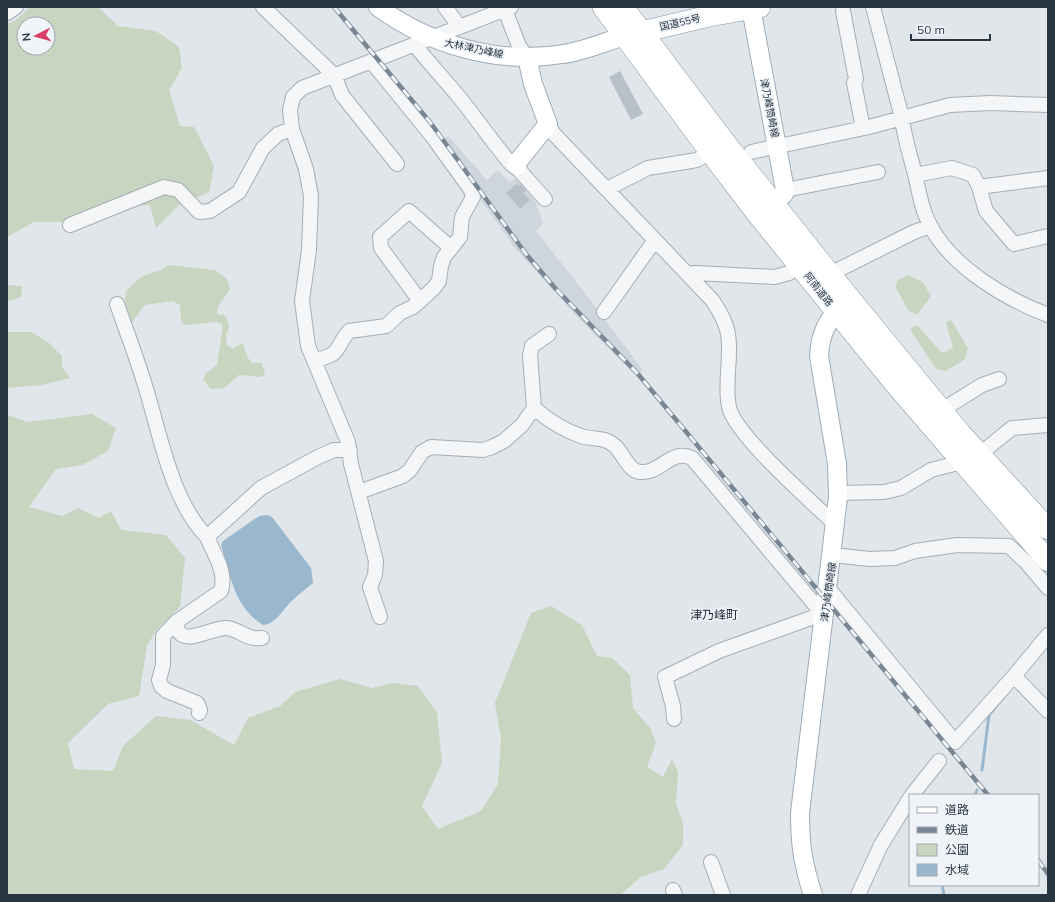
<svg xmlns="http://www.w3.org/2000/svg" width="1055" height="902" viewBox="0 0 1055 902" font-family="Mulish,'Noto Sans JP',sans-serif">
	<rect width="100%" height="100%" fill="#e1e6eb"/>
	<!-- built -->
	<path fill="#ced5dd" d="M448,136L487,180L498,170L509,182L516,178L536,202L543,224L536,231L589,298L643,370L636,376L579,319L514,247L440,142Z"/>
	<!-- green -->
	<path fill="#c8d5c1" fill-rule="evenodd" d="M30,7H98L118,26L156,31L179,47L182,68L169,90L180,126L194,127L214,166L209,192L198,197L188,196L156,228L150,205H112L70,222H34L7,237V24L15,21ZM24,24H48V48H24Z
		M168,265L215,270L227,279L230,289L218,307L217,314L224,315C229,322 231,327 226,334L227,345L233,349L238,345L243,344L248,358L252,363H262L265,375L260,377L239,375L224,388L211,389L203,379L206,373L217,365L223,325L217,322L184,325L181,320L180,305L173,301L145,305L130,325C123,316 124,302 126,291C131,287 137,279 142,277C152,272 160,272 168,265Z
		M908,275L923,282L931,296L917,315L908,310L896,288L897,281Z
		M7,285L22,286L21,297L7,302Z
		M951,320L968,348L965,359L946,371L936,369L910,329L917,325L942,353L953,348L946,322Z
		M7,332H31L48,342L62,356V367L70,378L42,385L7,388Z
		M92,414L116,428L108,451L82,465L56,469L29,507L62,516L78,508L99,518L111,511L121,530L166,535L185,558L180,607L157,629L147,646L139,696L108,704L68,743L74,769L113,771L123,746L156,716L190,720L234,745L248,718L280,706L295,692L340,679L372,688L393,683L418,686L437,712L442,763L422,806L438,829L481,811L498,784L501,739L495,703L531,613L551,606L582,625L597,656L612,658L630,675L633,708L650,728L656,743L647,767L663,777L672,759L678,772L676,804L683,823V845L664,869L641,877L620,895H7V415L28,422Z"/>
	<!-- water -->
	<path fill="#99b8cd" d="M267,515L272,517L311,568L313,583C307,588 300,593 294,599C284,607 277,624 263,625C233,606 231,575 221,545L223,541L259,516Z"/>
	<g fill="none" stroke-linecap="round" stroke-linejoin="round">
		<!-- stream -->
		<path stroke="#99b8cd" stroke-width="3" d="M982,770L989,715L1002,699
			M975,795L977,790
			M942,885L944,895"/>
	</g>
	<!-- building -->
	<path fill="#b7bfc8" d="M620,71L643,114L631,120L609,77Z
		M516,184L518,186L520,184L526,191L523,193L530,200L520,209L506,193Z"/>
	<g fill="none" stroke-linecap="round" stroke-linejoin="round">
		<defs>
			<path id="minor" d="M263,7L334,75L342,95L397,164
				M445,7L459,26
				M873,7L902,118C904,137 910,155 915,174C919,192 922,211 931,227C953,268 1006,299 1048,315
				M505,10L519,46L527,57
				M843,11L856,79L854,83L863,128
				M7,13L16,7
				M415,45C429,63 444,79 459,97C477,119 493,143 512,165L517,166L520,171L545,199
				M548,124L554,134L713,301C719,311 726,321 728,334C732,358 724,382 729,407C735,435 812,502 836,525
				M751,152L869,127L950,105L990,103L1048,105
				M915,175L952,168L973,175L979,187
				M1048,178L979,187L986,211L1014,244L1048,236
				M607,189L648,168L697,160L710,152
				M785,190L878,172
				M70,225L164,187L178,190L199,212L210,211L239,192L263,148L278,134L292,129
				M688,274L695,273L775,277L789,273L800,265
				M830,274L914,232L930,226
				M420,301L381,248L380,237L409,211L451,248
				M117,304C126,330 136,356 144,382C160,432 170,499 207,537L261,488L318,457L334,450H350
				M604,312L655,240
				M314,360C342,355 334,349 349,331L386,326L400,313L413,307L434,288L439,281L441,266L444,257L460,237L462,217L473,197L471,190L432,136L371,61
				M534,408L530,355L532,346L549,334
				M942,410L982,385L999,379
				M980,454L1012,428L1048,425
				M359,492L403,476L410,470L422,452L431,447L483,450L492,447L504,441L522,425L534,408C548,420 563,430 581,436C593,440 604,436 615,446C623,453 628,471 640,472C661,474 671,448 692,458L816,606L825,613L719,651L665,677L673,706L674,719
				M838,493L884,492L901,488L931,470L962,462
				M833,555L870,559L895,558L915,551L957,545L1009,546L1027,563L1048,588
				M828,588L955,742L1014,676L1048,635
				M380,617L370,587L375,575L376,561L351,464L348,442L308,346L302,301L309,250L311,196L306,169L292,129L290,110L293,97L302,88L511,7
				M176,622C177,626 177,632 182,635C192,641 215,627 227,628C241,630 246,640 262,638
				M1014,676L1048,711
				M199,713L200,710L197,703L167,691L161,686L159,680L163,665V636L176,622L221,591C227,572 214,554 207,537
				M912,795L939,761
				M711,862L723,895
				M673,890L675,895
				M858,895L881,845L910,798"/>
			<path id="major" d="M378,7C430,45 498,65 563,54C584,51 604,42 625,36
				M751,8L785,190L784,194L773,203
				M517,166L519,160L548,124L533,84L527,57
				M813,895C803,864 800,846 800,813L838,497L837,464L819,356C820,332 829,318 845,301"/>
			<path id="highway" d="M603,7L710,152L758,215L895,384L1048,561
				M623,7L727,145L830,274L961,434L1048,529
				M629,35L709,16L760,7"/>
		</defs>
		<!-- minor casing -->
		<use href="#minor" stroke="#a6adb5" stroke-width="16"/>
		<!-- major casing -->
		<use href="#major" stroke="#9fabb7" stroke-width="20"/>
		<!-- highway casing -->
		<use href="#highway" stroke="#8795a2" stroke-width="22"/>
		<!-- minor -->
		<use href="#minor" stroke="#f4f6f8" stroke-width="14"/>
		<!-- major -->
		<use href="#major" stroke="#fff" stroke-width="18"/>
		<!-- highway -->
		<use href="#highway" stroke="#fff" stroke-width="21"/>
		<defs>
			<path id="rail" d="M334,7L430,122L526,254L555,288L638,374L988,795
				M1038,860L1048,874"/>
		</defs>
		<!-- rail casing -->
		<use href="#rail" stroke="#798795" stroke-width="4.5"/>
		<!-- rail -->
		<use href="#rail" stroke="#f0f4f8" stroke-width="3" stroke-dasharray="9" stroke-linecap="butt"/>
	</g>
	<g text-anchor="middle" stroke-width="3.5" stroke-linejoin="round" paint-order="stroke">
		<!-- street labels -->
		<g font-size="10" fill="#283543" stroke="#f0f4f8">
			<text transform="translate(680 22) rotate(-13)" y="4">国道55号</text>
			<text transform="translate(474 48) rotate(12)" y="4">大林津乃峰線</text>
			<text transform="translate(770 108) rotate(79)" y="4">津乃峰筒崎線</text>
			<text transform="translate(819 289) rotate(52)" y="4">阿南道路</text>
			<text transform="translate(828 592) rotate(-82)" y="4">津乃峰筒崎線</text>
		</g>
		<!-- quarter labels -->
		<g font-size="12" fill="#1a2634" stroke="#f0f4f8">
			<text x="714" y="619">津乃峰町</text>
		</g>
	</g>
	<!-- border -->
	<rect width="1055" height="902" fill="none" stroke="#283543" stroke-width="16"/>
	<!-- legend -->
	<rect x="909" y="794" width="130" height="92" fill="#f0f4f8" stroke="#a0a8b0"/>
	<rect x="917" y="807" width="20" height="6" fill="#ffffff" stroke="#a0a8b0"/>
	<text x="945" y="814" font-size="12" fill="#283543">道路</text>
	<rect x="917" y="827" width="20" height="6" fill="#798795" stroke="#a0a8b0"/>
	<text x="945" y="834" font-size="12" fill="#283543">鉄道</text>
	<rect x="917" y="844" width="20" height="12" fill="#c8d5c1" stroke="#a0a8b0"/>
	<text x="945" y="854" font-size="12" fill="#283543">公園</text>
	<rect x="917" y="864" width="20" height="12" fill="#99b8cd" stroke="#a0a8b0"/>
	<text x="945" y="874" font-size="12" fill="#283543">水域</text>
	<!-- north arrow -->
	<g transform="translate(36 36) rotate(264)"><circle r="19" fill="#f0f4f8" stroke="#a0a8b0"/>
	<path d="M0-3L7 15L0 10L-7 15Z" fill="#d83d66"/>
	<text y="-6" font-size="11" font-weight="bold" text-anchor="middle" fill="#283543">N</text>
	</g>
	<!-- scale -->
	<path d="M911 34v6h79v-6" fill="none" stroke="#283543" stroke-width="2"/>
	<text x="917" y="34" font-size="12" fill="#283543" stroke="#f0f4f8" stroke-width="3" paint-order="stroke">50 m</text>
</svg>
